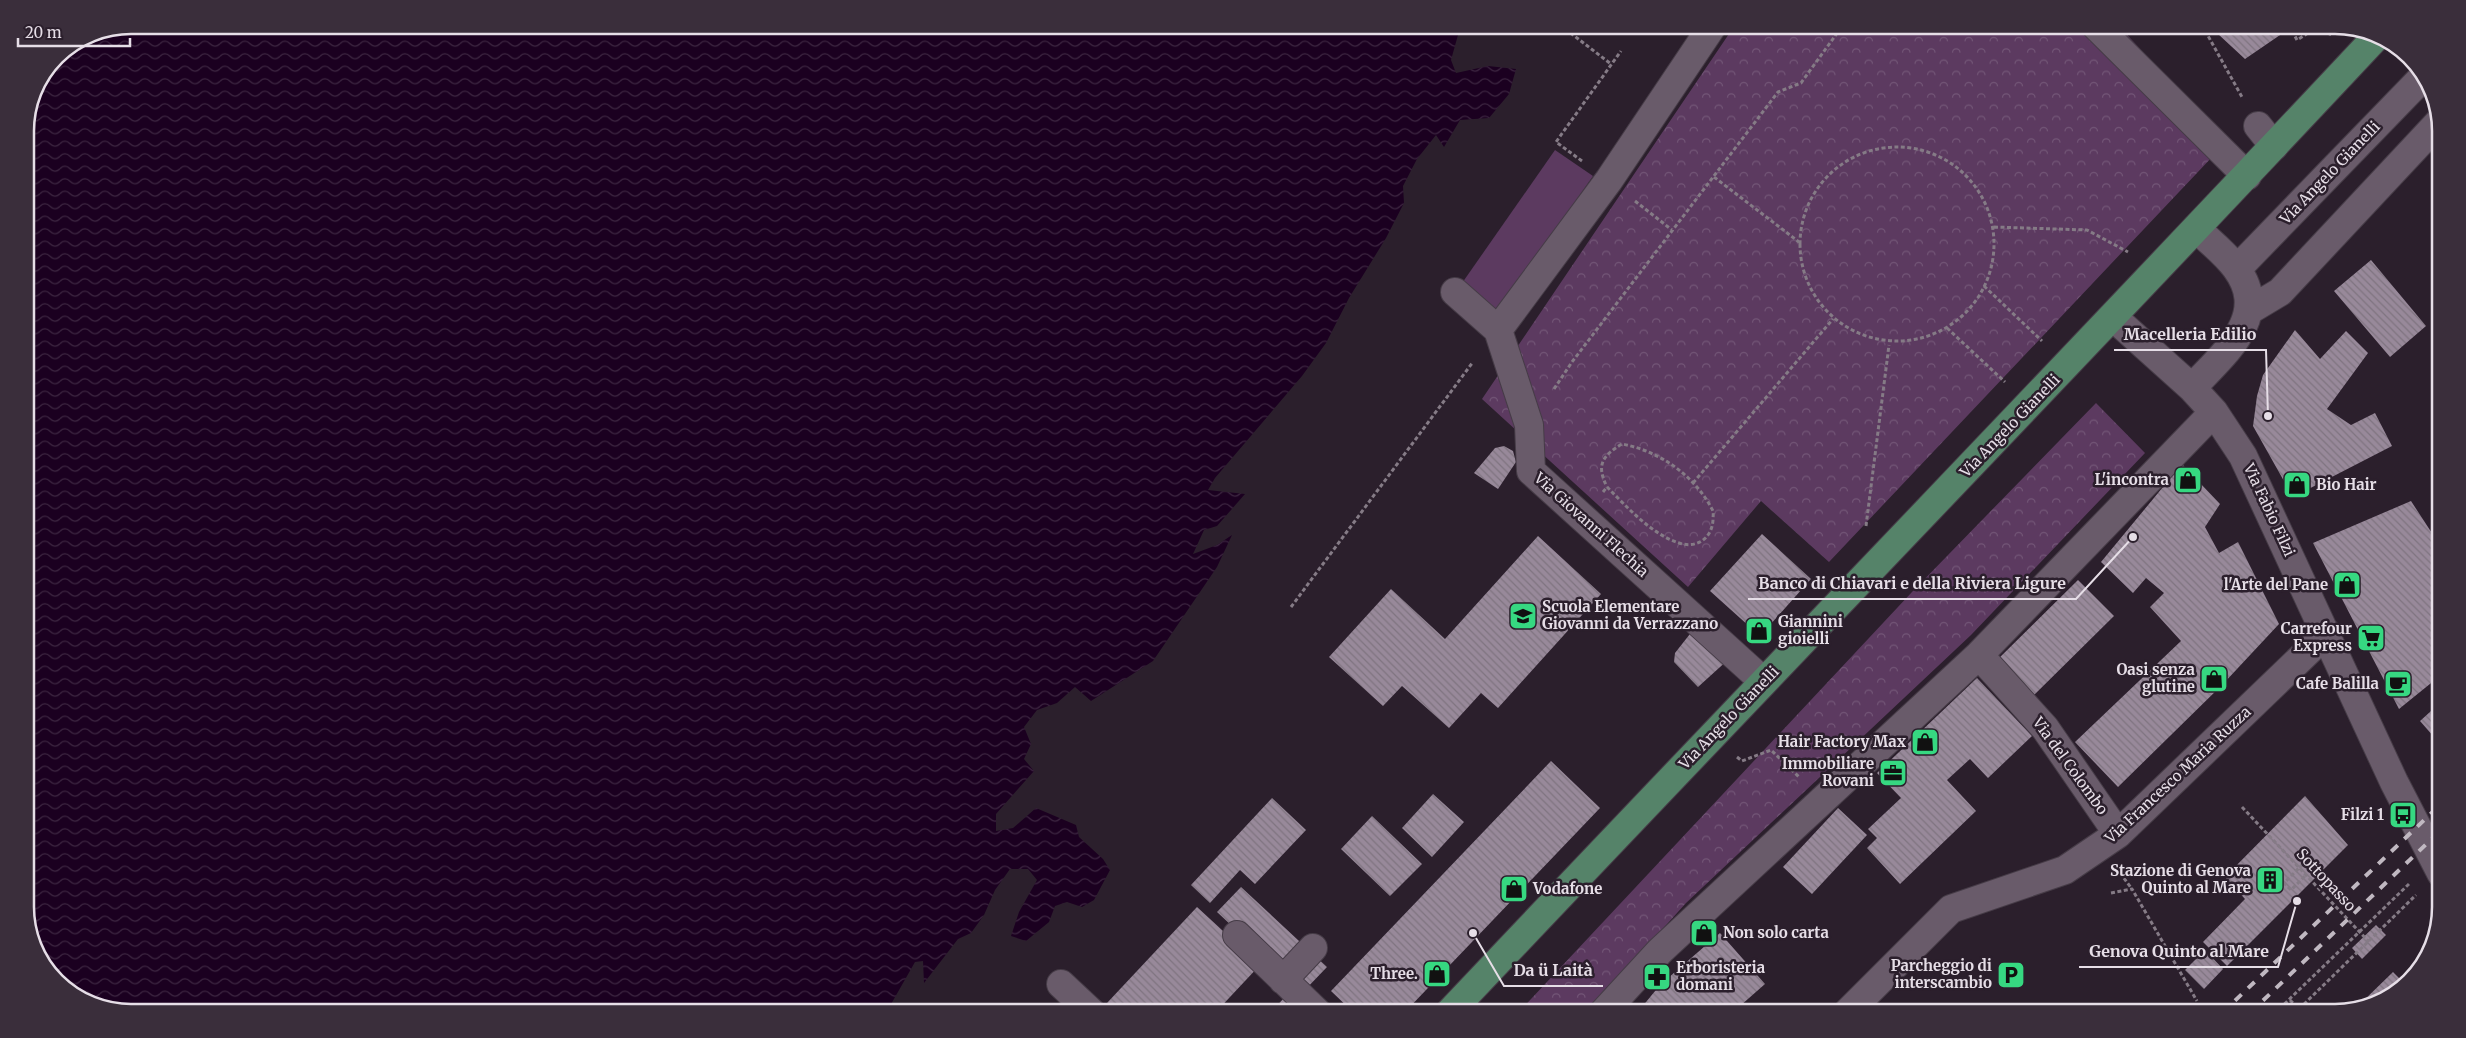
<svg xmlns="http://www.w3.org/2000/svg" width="2466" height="1038" viewBox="0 0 2466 1038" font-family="Merriweather,serif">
	<defs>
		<pattern id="park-crowns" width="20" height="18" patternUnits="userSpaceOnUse" patternTransform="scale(1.25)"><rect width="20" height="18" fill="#5c3a60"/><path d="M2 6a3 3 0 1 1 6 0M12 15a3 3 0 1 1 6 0" fill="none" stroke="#735677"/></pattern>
		<pattern id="water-waves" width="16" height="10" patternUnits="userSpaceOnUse" patternTransform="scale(1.25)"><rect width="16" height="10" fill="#1b0020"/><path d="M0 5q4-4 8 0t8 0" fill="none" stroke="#3c2540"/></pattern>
		<pattern id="building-back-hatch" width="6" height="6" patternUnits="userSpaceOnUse" patternTransform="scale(1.25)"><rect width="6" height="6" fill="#98899a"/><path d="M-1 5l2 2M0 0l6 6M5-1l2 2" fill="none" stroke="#7f7480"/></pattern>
	</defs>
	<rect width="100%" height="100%" fill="#2b1f2c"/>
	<!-- park -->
	<path fill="url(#park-crowns)" d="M1735,25H2118L2202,116L2214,155L1829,562L1761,501L1688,587L1482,399Z
		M2096,403L2145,453L1971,635L1686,903L1587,1013H1518L1912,592Z"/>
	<!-- pitch -->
	<path fill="#5c3a60" d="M1555,150L1593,176L1498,313L1460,286Z"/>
	<!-- water -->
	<path fill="url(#water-waves)" d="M131,25H1452L1458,35L1451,60L1456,73L1488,66L1516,69L1509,94L1489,118L1460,120L1444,147L1436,135L1417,159L1403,186L1404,203L1386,238L1349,298L1326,343L1302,376L1215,478L1208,490L1245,494L1217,526L1204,530L1193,554L1217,545L1232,535L1217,567L1153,661L1091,701L1075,687L1057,703L1037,710L1024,727L1031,744L1024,759L1034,771L996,814V831L1013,828L1036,808L1076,825L1079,837L1103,859L1110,870L1094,900L1082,907L1067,902L1055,906L1049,922L1026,941L1011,936L1019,912L1037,880L1028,869H1010L995,890L984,915L971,933L958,939L924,983L923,961L915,962L886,1013H131L91,1005L47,971L25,914V124L33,90L56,56L91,33Z"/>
	<!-- building -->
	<path fill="url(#building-back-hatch)" d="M2232,25H2275L2283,33L2245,59L2218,34Z
		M2371,260L2426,326L2390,357L2334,291Z
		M2295,330L2320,359L2346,331L2368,353L2327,409L2351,425L2375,413L2392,446L2293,497L2253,426L2257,396L2263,375Z
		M1504,446L1513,451L1516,462L1498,489L1474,473L1495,448Z
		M2182,464L2220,504L2205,527L2219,553L2238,542L2279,624L2223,684L2118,787L2075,742L2181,641L2150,607L2164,593L2146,578L2133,593L2101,562Z
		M2411,501L2441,547V675L2399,709L2313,543Z
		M1762,534L1811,579L1760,636L1710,591Z
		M1538,536L1601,594L1498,708L1481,693L1449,728L1402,686L1383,706L1329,657L1391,589L1445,639Z
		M2078,580L2114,616L2028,701L1992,665Z
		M1697,625L1730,658L1698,687L1674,662L1675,653Z
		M1977,678L2032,736L1988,778L1970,759L1947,780L1976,811L1900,884L1867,848L1877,838L1868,829L1901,798L1877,773Z
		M2441,702V745L2420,721Z
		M1551,761L1600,808L1404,1013H1354L1331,991Z
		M1433,794L1464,822L1432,857L1402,828Z
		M2305,796L2348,845L2227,966L2203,942L2245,899L2225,877Z
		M1272,798L1306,830L1255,884L1240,870L1210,903L1191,885Z
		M1838,808L1867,835L1812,894L1783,867Z
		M1372,816L1422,864L1390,896L1341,849Z
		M1241,887L1327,967L1303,992L1217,912Z
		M1197,907L1260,965L1215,1013H1117L1107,1003Z
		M2376,925L2386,935L2362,959L2352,948Z
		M1720,933L1765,984L1732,1013H1719L1712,1005L1704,1013H1637L1660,985Z
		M2205,950L2223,969L2204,989L2185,970Z
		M2393,972L2404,983L2394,995L2358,1006Z
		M1284,998L1300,1013H1270Z"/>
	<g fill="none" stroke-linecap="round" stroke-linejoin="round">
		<defs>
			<path id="minor" d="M1713,25L1609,180L1498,330L1529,425L1531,471L1763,681
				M2095,25L2247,176
				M2258,126L2274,146
				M2237,269L2423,77
				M1455,292L1498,330
				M2250,310L2280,292L2440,121
				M2113,317L2192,388L2214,412L2243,456L2394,782L2441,873
				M2192,388C2223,354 2272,317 2236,268C2225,253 2210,242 2197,229
				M1979,655L2045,728L2118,834
				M1237,935L1318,1013
				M1283,980L1313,948
				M1061,984L1092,1013
				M1603,1013L1660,951L1979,655L2214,412
				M1847,1013L1951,909L2065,870L2118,834L2327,633"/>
			<path id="major" d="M1449,1013C1758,686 2071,363 2378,35"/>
		</defs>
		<!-- minor casing -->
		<use href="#minor" stroke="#463c47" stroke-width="30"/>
		<!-- major casing -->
		<use href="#major" stroke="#463c47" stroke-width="30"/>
		<!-- path -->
		<path stroke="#857b86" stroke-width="3" stroke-dasharray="4 2.5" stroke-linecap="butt" d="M1560,25L1611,64
			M1823,25L1836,35
			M2202,25L2242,97
			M2289,25L2297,40L2316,28L2332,35
			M1800 244a97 97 0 1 1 194 0a97 97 0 1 1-194 0Z
			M1582,161L1556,142L1621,51
			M1714,177L1799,242
			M1635,201L1672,230
			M1994,227L2087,230L2128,252
			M1984,286L2042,341
			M1947,328L2005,382
			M1554,389L1572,362L1778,92L1801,83L1843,25
			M1693,483L1833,319
			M1603,492L1607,487C1627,507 1651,534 1679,543C1697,549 1712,538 1713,520C1713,516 1714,512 1712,509C1694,475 1659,451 1622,444C1602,456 1596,465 1607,487
			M1866,526L1889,345
			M1291,607L1473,362
			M1737,757L1742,761L1771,750L1799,777
			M2242,807L2369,942
			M2303,864L2284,883L2291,890L2306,875
			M2120,873L2132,889
			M2111,893L2132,889L2197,1001
			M2290,1000L2299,1009L2416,895
			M2275,1013L2410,883"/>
		<!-- minor -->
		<use href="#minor" stroke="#695b6a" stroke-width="28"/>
		<!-- major -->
		<use href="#major" stroke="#558369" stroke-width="28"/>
		<!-- rail -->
		<path stroke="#c0b8c1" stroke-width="4" stroke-dasharray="9 9" stroke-linecap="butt" d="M2222,1013L2441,804
			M2250,1013L2441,830"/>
	</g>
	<!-- icons -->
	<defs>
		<symbol id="shop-square" viewBox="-11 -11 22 22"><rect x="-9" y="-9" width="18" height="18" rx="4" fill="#36d881" stroke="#2b1f2c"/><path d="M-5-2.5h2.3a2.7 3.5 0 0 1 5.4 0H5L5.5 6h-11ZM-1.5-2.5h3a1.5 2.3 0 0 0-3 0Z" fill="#111"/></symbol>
		<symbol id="school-square" viewBox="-11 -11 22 22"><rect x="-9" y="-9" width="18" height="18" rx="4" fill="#36d881" stroke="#2b1f2c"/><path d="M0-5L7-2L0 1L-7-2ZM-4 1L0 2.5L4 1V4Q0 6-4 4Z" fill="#111"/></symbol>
		<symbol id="supermarket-square" viewBox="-11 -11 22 22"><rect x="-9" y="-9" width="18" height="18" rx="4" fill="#36d881" stroke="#2b1f2c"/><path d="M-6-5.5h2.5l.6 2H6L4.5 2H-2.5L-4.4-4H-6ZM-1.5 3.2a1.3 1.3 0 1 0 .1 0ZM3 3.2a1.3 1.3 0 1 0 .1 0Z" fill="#111"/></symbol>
		<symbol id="cafe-square" viewBox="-11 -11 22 22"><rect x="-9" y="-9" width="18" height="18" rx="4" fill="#36d881" stroke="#2b1f2c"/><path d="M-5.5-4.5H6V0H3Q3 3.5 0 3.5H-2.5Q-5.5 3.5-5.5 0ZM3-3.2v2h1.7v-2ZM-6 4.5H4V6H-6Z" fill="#111"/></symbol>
		<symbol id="office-square" viewBox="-11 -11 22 22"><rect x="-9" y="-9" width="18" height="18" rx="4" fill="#36d881" stroke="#2b1f2c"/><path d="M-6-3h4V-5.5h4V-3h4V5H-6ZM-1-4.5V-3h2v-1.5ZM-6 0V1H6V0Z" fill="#111"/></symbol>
		<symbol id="bus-square" viewBox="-11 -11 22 22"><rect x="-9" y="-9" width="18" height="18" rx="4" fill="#36d881" stroke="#2b1f2c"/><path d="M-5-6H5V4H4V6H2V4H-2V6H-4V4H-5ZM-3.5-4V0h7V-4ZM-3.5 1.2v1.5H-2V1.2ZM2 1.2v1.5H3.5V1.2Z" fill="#111"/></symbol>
		<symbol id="building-square" viewBox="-11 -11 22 22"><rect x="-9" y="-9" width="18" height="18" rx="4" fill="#36d881" stroke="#2b1f2c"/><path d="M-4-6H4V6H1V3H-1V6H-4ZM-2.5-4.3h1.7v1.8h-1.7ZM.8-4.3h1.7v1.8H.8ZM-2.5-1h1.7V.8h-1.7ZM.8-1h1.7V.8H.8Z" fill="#111"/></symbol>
		<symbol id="parking-square" viewBox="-11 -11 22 22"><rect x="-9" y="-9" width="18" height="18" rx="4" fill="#36d881" stroke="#2b1f2c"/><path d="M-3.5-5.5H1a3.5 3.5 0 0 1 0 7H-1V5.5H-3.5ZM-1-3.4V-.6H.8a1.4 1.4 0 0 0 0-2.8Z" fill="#111"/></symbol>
		<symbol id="pharmacy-square" viewBox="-11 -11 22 22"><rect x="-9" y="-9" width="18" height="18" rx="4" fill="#36d881" stroke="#2b1f2c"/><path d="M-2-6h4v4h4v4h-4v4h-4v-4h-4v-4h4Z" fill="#111"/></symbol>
	</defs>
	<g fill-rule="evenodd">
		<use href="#shop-square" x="2172" y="464" width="32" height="32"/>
		<use href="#shop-square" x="2281" y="469" width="32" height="32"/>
		<use href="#shop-square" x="2331" y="569" width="32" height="32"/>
		<use href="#school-square" x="1507" y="600" width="32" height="32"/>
		<use href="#shop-square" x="1743" y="615" width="32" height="32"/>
		<use href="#supermarket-square" x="2355" y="622" width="32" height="32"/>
		<use href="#shop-square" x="2198" y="663" width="32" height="32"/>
		<use href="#cafe-square" x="2382" y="668" width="32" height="32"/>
		<use href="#shop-square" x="1909" y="726" width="32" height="32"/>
		<use href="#office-square" x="1877" y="757" width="32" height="32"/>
		<use href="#bus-square" x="2387" y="799" width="32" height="32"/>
		<use href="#building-square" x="2254" y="864" width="32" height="32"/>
		<use href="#shop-square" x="1498" y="873" width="32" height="32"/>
		<use href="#shop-square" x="1688" y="917" width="32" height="32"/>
		<use href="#shop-square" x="1421" y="958" width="32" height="32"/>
		<use href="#parking-square" x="1995" y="959" width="32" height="32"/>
		<use href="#pharmacy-square" x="1641" y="961" width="32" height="32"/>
	</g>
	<g text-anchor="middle" stroke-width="5" stroke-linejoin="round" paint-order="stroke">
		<!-- street labels -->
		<g font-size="15" fill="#e6dee7" stroke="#2b1f2c">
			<text transform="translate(2330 173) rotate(-46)" y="5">Via Angelo Gianelli</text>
			<text transform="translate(2010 426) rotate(-46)" y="5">Via Angelo Gianelli</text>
			<text transform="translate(2269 510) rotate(65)" y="5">Via Fabio Filzi</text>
			<text transform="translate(1591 525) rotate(42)" y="5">Via Giovanni Flechia</text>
			<text transform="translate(1729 718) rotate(-46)" y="5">Via Angelo Gianelli</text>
			<text transform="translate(2070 766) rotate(54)" y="5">Via del Colombo</text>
			<text transform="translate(2178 775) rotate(-43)" y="5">Via Francesco Maria Ruzza</text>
			<text transform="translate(2326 880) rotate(47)" y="5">Sottopasso</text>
		</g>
		<!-- poi labels -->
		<g font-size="15" font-weight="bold" fill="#e6dee7" stroke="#2b1f2c" text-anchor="end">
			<text x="2169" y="485">L'incontra</text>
			<text x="2316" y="490" text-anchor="start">Bio Hair</text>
			<text x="2328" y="590">l'Arte del Pane</text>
			<text x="1542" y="612" text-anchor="start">Scuola Elementare<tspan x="1542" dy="17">Giovanni da Verrazzano</tspan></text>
			<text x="1778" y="627" text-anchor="start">Giannini<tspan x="1778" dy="17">gioielli</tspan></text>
			<text x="2352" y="634">Carrefour<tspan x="2352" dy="17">Express</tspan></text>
			<text x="2195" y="675">Oasi senza<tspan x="2195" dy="17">glutine</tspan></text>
			<text x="2379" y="689">Cafe Balilla</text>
			<text x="1906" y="747">Hair Factory Max</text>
			<text x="1874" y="769">Immobiliare<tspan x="1874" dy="17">Rovani</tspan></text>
			<text x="2384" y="820">Filzi 1</text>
			<text x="2251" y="876">Stazione di Genova<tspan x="2251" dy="17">Quinto al Mare</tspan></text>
			<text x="1533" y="894" text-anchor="start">Vodafone</text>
			<text x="1723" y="938" text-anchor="start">Non solo carta</text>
			<text x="1992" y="971">Parcheggio di<tspan x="1992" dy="17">interscambio</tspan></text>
			<text x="1676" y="973" text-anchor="start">Erboristeria<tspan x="1676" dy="17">domani</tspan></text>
			<text x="1418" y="979">Three.</text>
		</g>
	</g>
	<!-- crop -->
	<path d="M0 0H2466V1038H0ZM131 34H2335A97 97 0 0 1 2432 131V907A97 97 0 0 1 2335 1004H131A97 97 0 0 1 34 907V131A97 97 0 0 1 131 34Z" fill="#3a2e3b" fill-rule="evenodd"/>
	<path fill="none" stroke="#e6dee7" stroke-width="2.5" d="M131 34H2335A97 97 0 0 1 2432 131V907A97 97 0 0 1 2335 1004H131A97 97 0 0 1 34 907V131A97 97 0 0 1 131 34Z"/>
	<!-- callouts -->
	<path fill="none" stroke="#e6dee7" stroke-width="2" d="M2268 416L2266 350H2114M2133 537L2076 599H1748M2297 901L2278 967H2079M1473 933L1504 986H1603"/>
	<g fill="#e6dee7" stroke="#2b1f2c" stroke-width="2">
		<circle cx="2268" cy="416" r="5"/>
		<circle cx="2133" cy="537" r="5"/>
		<circle cx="2297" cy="901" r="5"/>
		<circle cx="1473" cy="933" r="5"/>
	</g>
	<g font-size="16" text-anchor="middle" font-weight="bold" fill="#e6dee7" stroke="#2b1f2c" stroke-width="5" stroke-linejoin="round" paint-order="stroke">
		<text x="2190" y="340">Macelleria Edilio</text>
		<text x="1912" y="589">Banco di Chiavari e della Riviera Ligure</text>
		<text x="2179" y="957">Genova Quinto al Mare</text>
		<text x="1553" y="976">Da ü Laità</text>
	</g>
	<!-- scale -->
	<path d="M18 38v8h112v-8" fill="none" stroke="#e6dee7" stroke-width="2.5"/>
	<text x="25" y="38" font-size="15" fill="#e6dee7" stroke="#2b1f2c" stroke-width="4" paint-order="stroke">20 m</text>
</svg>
